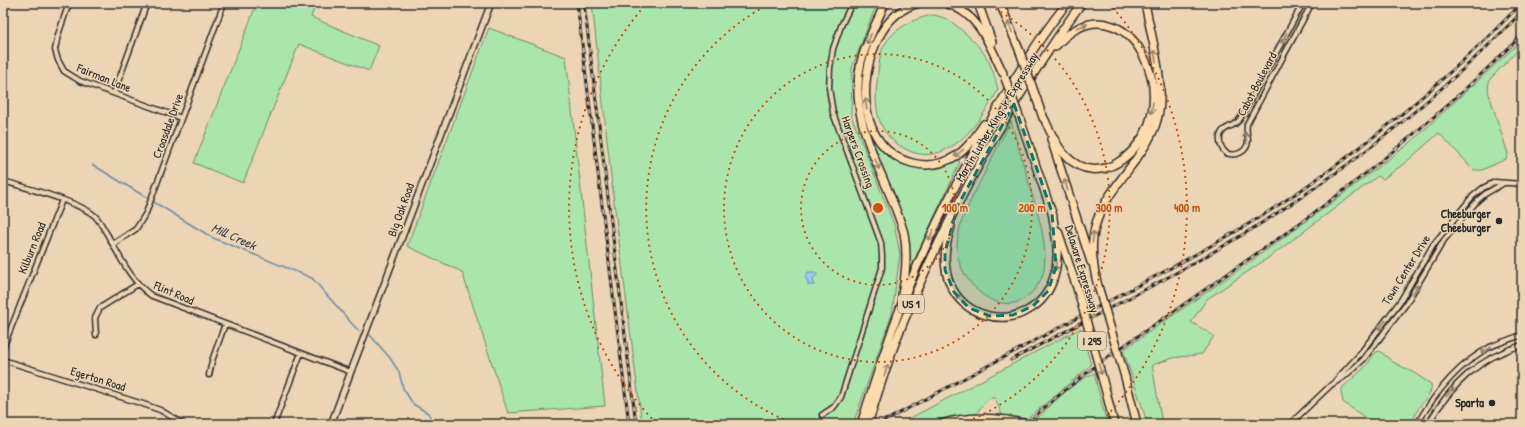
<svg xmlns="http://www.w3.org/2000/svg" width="1525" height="427" viewBox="0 0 1525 427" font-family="'Patrick Hand',sans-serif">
	<rect width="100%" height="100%" fill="#ebd5b4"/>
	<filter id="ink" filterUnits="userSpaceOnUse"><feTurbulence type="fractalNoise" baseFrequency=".025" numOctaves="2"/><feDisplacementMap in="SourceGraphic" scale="8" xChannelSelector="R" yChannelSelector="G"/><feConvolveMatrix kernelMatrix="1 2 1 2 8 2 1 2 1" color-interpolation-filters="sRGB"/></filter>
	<g filter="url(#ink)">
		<!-- green -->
		<path fill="#aae6ac" stroke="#6a886c" d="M257,3H316L311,17L379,46L369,71L299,44L243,183L194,163Z
			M592,3H877L852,68L851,115L894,224L900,254L892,314L853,424H642L613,194Z
			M933,15C949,18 952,22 965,33C985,51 992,63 998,90C982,119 951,166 912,152C900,147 891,141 884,130C876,117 875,98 877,83C878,72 879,60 882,50C890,30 914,18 933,15Z
			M489,28L566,57L605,406L508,413L462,272L407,246Z
			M1522,40V46L1491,78L1489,82L1488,91L1508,154L1506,159L1482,170H1474L1439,133L1406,162L1383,179L1378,176L1271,256L1207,299L1191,322L1214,336L1202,354L1173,358L1152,365L1162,424H1147L1143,409L1123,350L1250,262L1330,204L1411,142Z
			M1011,121C1017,142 1023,163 1029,184C1037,212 1048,241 1044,270C1042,279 1038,285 1033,291C1002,326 955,281 957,245C958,222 971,200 981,180C991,160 1001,140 1011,121Z
			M869,132C873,137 877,144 882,149C894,162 918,172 936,167C943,165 950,162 956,159L960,162L909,271V249Z
			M1081,328L1091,365L1026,420L1002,415L995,398H990L983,404L976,414L944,419L931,424H899Z
			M1380,351L1393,362L1414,373L1431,384C1433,394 1423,401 1418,409C1415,414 1414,419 1411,424H1374L1343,402L1341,392L1343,387L1364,368L1376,352Z
			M1094,373L1107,424L1033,423C1051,405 1070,384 1094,373Z"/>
		<!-- water -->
		<path fill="#96cdf5" stroke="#6b8ca4" d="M808,272H815L818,274L813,279L814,285H808V281L805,278Z"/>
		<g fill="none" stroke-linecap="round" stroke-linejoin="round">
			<!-- stream -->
			<path stroke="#6b8ca4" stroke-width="1.5" d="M93,165L213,238L312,278L354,326L359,331
				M370,335L390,358L399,372L403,388L413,404L428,413L434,424"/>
			<defs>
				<path id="minor" d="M69,3L58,35L55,50L58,60L64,71L80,81L181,118
					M1303,3L1240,119C1236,125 1232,125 1227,128C1216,133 1219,147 1226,153C1236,157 1248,152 1248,140C1247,134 1246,131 1247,124L1312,3
					M114,93L147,3
					M3,181C24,187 80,202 95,216C100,221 103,228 107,234C119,255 131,282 152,296L351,372
					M113,244L136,229L146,213L224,3
					M1522,277L1520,293L1522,329
					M96,335L95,318L100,308L138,284
					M3,348L62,200
					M3,360L143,404L160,410L184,424
					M209,375L212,361L225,324
					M1336,380L1359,355L1386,320L1401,300L1433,245L1472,197L1483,188L1495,182L1522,184
					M822,415L834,407L841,397L882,268V256L881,243L833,113L829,88L830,68L833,49L841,26L852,3
					M274,424L301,353
					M1290,424L1331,385L1345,376L1363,360L1406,304L1444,240L1478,200L1485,194L1504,183
					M1417,424C1435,393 1458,364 1490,347C1501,342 1511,339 1522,335
					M1428,424C1451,385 1478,358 1522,345"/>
				<path id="tertiary" d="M331,424L491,3"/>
				<path id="motorway" d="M885,3C877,22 866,42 861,62C846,123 888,177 904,233C908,255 906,274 902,295
					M919,3C901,7 887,21 879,37C857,78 858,149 912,163C927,167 943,164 956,156C968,148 976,136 984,124
					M945,3C979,13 989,44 1003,73
					M978,3L992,42
					M1000,3L1020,52
					M1037,100L1043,118
					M1042,114C1049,128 1055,145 1066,156C1099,190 1142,153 1151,117C1156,96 1153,74 1143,55C1136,42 1127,31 1113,26C1090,17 1070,30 1055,47
					M1020,119L1053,216
					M1051,139L1091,262
					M951,227C918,324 1037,348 1055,273C1060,253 1055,232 1052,212
					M1058,231L1078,291
					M1098,286C1082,228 1101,206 1134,162C1144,148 1153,135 1157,120C1167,87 1151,37 1145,3
					M1125,377L1137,424
					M1106,392L1114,424
					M861,424C875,380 889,336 906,293C926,242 951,193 977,146C1003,96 1032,47 1067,3
					M868,424C878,393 887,363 899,333C935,242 981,155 1034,73C1050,49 1064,26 1082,3
					M941,424C963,417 984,417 1007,420"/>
			</defs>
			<!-- minor casing -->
			<use href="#minor" stroke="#2b2b2b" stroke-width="7"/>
			<!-- tertiary casing -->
			<use href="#tertiary" stroke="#2b2b2b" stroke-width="8"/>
			<!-- motorway casing -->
			<use href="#motorway" stroke="#2b2b2b" stroke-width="10"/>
			<!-- minor -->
			<use href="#minor" stroke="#ebd5b4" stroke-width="4"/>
			<!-- tertiary -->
			<use href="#tertiary" stroke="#ebd5b4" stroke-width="5"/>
			<!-- motorway -->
			<use href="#motorway" stroke="#fedbac" stroke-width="7"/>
			<defs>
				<path id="rail" d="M577,3L629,424
					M584,3L636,424
					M1011,360C1097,314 1186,271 1268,219C1361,160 1446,90 1522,12
					M879,424C954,384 1030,343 1105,303C1160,274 1215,245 1268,212C1360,153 1445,82 1522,3
					M1027,424C1066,386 1111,354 1157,323C1197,295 1238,267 1279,238C1366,177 1447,109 1522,35"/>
			</defs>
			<!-- rail casing -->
			<use href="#rail" stroke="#2b2b2b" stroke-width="3"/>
			<!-- rail -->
			<use href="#rail" stroke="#ebd5b4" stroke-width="1.5" stroke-dasharray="4.5" stroke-linecap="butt"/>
			<defs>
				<path id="motorway-bridge" d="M1020,52L1037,100
					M1005,78L1020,119
					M1098,286L1125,377
					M1078,291L1106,392
					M1007,420L1027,424"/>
			</defs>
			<!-- motorway-bridge casing -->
			<use href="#motorway-bridge" stroke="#2b2b2b" stroke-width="10" stroke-linecap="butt"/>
			<!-- motorway-bridge -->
			<use href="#motorway-bridge" stroke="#fedbac" stroke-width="7"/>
		</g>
		<!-- one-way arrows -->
		<defs><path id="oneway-shaft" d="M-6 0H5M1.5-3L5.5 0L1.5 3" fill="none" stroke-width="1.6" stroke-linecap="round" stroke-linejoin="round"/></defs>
		<g stroke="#94836c">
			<use href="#oneway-shaft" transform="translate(1082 26) rotate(-20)"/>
			<use href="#oneway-shaft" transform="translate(1010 27) rotate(-112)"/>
			<use href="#oneway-shaft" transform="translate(869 39) rotate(113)"/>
			<use href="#oneway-shaft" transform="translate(1155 56) rotate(-101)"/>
			<use href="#oneway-shaft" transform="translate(866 104) rotate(-98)"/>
			<use href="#oneway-shaft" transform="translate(1152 108) rotate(99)"/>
			<use href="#oneway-shaft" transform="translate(959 153) rotate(142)"/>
			<use href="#oneway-shaft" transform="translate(877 164) rotate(68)"/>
			<use href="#oneway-shaft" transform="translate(1066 185) rotate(-108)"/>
			<use href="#oneway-shaft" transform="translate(931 235) rotate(115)"/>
			<use href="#oneway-shaft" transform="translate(1093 237) rotate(-85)"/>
			<use href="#oneway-shaft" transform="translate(1056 265) rotate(97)"/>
			<use href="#oneway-shaft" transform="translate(960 299) rotate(-132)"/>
			<use href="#oneway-shaft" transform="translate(1100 369) rotate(74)"/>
			<use href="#oneway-shaft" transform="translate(886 370) rotate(-71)"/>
		</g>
		<g stroke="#8b8070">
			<use href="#oneway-shaft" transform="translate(1284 38) rotate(118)"/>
			<use href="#oneway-shaft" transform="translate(1246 138) rotate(-96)"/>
			<use href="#oneway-shaft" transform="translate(1415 290) rotate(-59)"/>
			<use href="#oneway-shaft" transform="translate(1382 325) rotate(128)"/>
			<use href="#oneway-shaft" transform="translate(1486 350) rotate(151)"/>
			<use href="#oneway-shaft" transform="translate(1450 392) rotate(-49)"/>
		</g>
	</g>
	<!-- marked area -->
	<path fill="#0f766e" fill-opacity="0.2" stroke="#0f766e" stroke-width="3" stroke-dasharray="8 5" stroke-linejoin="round" d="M1014,104L1052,212L1056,267L1048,291L1033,306L1013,315L990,316L969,308L954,292L945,270V252L958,205Z"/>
	<!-- distance rings -->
	<g fill="none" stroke="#cc5211" stroke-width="2" stroke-dasharray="2 4">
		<circle cx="878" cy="208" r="77"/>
		<circle cx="878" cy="208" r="154"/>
		<path d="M795 424A231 231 0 0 1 771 3M985 3A231 231 0 0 1 961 424"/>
		<path d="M656 423A309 309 0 0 1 647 3M1109 3A309 309 0 0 1 1100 423"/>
	</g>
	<!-- markers -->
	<g fill="#2b2b2b" stroke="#ebd5b4" stroke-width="1.5">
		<circle cx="1499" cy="221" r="4"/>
		<circle cx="1492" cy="403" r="4"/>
	</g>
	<g text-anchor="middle" stroke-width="3" stroke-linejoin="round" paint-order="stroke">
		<!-- shield labels -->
		<g fill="#ebd5b4" stroke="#655e54" stroke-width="1">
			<rect x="898" y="295" width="26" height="18" rx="3"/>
			<rect x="1078" y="332" width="28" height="18" rx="3"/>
		</g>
		<g font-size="11" font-weight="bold" fill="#2b2b2b">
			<text x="911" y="308">US 1</text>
			<text x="1092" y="345">I 295</text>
		</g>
		<!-- street labels -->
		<g font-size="12" fill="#2b2b2b" stroke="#ebd5b4">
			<text transform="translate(104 78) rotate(22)" y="4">Fairman Lane</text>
			<text transform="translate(1257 84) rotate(-62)" y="4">Cabot Boulevard</text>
			<text transform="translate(997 117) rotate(-59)" y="4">Martin Luther King Jr. Expressway</text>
			<text transform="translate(168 126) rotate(-70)" y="4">Croasdale Drive</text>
			<text transform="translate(858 152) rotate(70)" y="4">Harpers Crossing</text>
			<text transform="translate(401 210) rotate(-70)" y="4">Big Oak Road</text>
			<text transform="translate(32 248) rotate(-68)" y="4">Kilburn Road</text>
			<text transform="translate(1082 269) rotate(73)" y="4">Delaware Expressway</text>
			<text transform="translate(1406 270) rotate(-58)" y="4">Town Center Drive</text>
			<text transform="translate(174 293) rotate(23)" y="4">Flint Road</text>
			<text transform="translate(98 379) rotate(17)" y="4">Egerton Road</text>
		</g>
		<!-- poi labels -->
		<g font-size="12" font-weight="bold" fill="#2b2b2b" stroke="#ebd5b4" text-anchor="end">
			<text x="1491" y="218">Cheeburger<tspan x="1491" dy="14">Cheeburger</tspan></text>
			<text x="1484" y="407">Sparta</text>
		</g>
		<!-- water labels -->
		<g font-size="13" font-style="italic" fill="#3b4349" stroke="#ebd5b4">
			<text transform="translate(234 236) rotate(24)" y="5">Mill Creek</text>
		</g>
	</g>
	<circle cx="878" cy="208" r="6" fill="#cc5211" stroke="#ebd5b4" stroke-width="2"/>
	<g font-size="12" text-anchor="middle" font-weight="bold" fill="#cc5211" stroke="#ebd5b4" stroke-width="3" stroke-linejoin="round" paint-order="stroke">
		<text x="955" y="212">100 m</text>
		<text x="1032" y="212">200 m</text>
		<text x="1109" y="212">300 m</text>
		<text x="1187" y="212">400 m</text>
	</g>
	<!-- margin -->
	<rect width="1525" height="427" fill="none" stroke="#ebd5b4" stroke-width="16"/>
	<rect x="8" y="8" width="1509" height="411" fill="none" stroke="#2b2b2b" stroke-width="1.5" filter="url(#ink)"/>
</svg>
